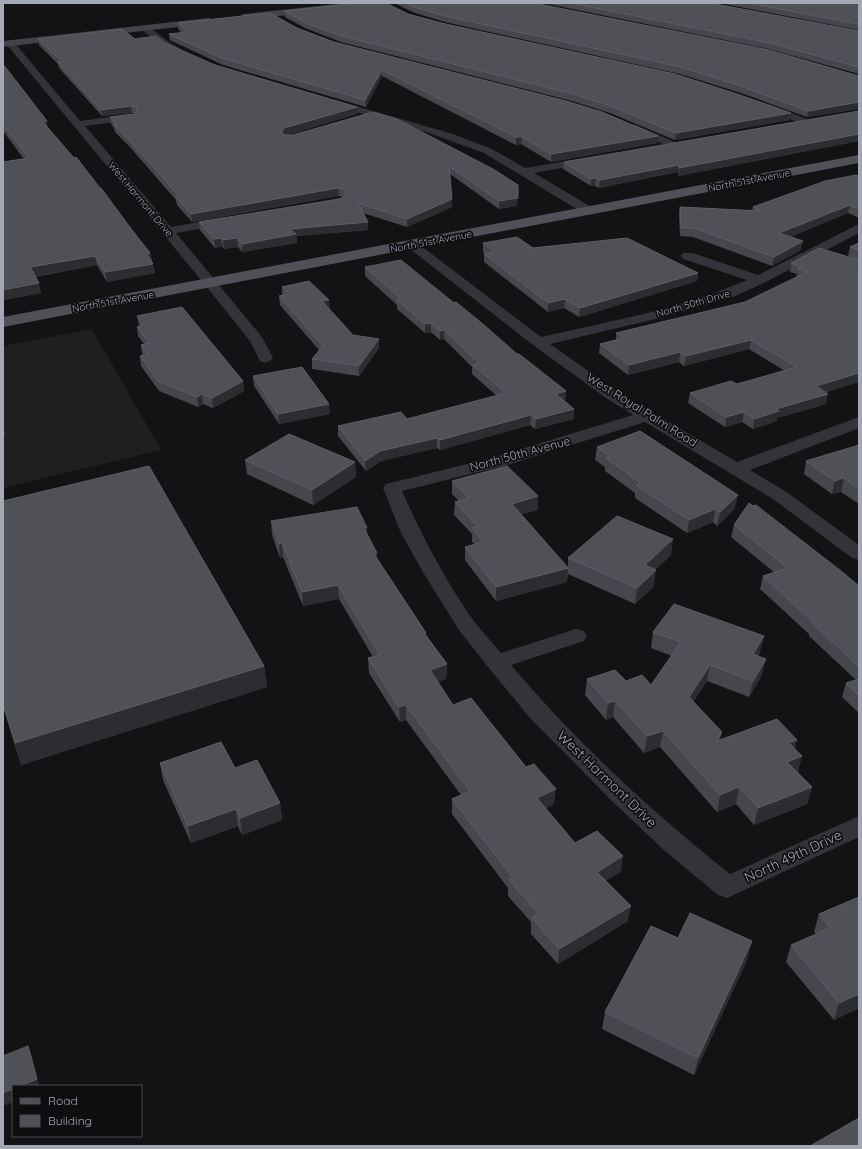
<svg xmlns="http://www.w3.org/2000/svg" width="862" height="1149" viewBox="0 0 862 1149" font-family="Quicksand,sans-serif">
	<rect width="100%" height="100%" fill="#131214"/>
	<!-- built -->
	<path fill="#1f1e21" d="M92,329L161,450L3,488V346Z"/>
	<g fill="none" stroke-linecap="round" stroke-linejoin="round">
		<!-- street -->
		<path fill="#333339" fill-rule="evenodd" d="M142,26H148L166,40L182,50L178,53C164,49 153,38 142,30Z
			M10,40L13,41L80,121L132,114L136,115L137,117L136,119L132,120L85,126L171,227L225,217L229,218L231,221L229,224L176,233L262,337L273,358L270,361L265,363L260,361L250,341L206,286L7,45L6,43L7,41Z
			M331,99L453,134L492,149L525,168L590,157L594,158L595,160L594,162L534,173L593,208L595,211L593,214H585L484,153L426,132L328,104L326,102Z
			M765,103L810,120L811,122L810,124H802L762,108L760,106Z
			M634,124L677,143L678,145L673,148L669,147L630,129L629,127L630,125Z
			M859,224V233L764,283L733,297L664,317L550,344L618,392L737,462L859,417V428L750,470L785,491L859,545V560L852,558L773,499L645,422L507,465L402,491C422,536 445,580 473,620C481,631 492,642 501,653L576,629L584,631L587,636L584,641L511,665C576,742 651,811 730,874L859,816V837L727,898L718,895L665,851L614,803L530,718L488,667L459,630L424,574L401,533L383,488L386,484L495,457L633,415L606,398L533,345L405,245L406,242H416L541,337C610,321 682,309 747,280L683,259L681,256L683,253H693L758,275Z"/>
		<!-- secondary -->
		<path fill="#424249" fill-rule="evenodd" d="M347,3H374L370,6L243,20L239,17L243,14Z
			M209,18L213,21L212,23L3,47V41Z"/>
		<!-- primary -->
		<path fill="#505058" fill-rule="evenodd" d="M859,155V163L3,327V317Z"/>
	</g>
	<!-- wall -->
	<path fill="#46464c" d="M396,3H534L859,76V109L807,117L741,93L680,74L445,22L415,13L396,4Z
		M543,3H710L859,31V74L769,49Z
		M719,3H859V30Z
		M284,11L408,14L791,113L789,120L675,140L610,113L572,101L341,42L305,28L285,17Z
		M178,23L297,28L334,42L657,143L551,162L521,144L516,145L382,76L366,107L223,65L170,40L169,34L182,33L178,29Z
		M38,39H135L165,43L215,65L357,114L286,135H293L373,112L517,206L499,209L450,174L452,207L407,227L363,213L368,222V230L297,236V243L242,252L238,247L224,249L222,246L215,248L200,230L199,222L339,199L344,197L339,196L192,222L177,205L176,200L129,146L115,132L114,128L111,124L110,117L135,114L132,113L102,116L59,68L58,64L39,45Z
		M3,64L48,128L150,253L155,273L107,282L97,265L35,277L41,293L3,300L24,159L3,131Z
		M859,111V141L678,176V172L599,188L595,186H591L563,169L564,162Z
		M859,176V218L848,213L790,237L801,250L772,266L693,237L680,236L679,215L680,207L752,211L753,207Z
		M483,243L533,248L698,273L697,281L579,317L564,308L548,312L484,262V254H486L483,252Z
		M859,243V260L848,256L850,247Z
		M859,260V382L826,392V404L777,418V421L753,429L742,422L725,427L688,403L690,393L737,384L785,371L749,349L684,366L679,362L628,375L599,353L600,344L616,340V333L745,302L796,278L797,274L790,272L791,263Z
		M365,267L517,354L566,391L565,401L574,419L535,429L530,425L440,450L437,448L381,461L366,471L338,436V426L407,419L497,396L472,374V367L444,339L440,340L431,332L425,333L397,309V305L365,276Z
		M282,287L330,309H329L353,335L379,348L359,376L312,369V359L319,350L280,305L279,296L282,295Z
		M137,316L243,381L244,391L213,408L203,404L198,407L159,391L141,366L140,356H143L142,354L141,345L144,344L138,336L137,327L139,326Z
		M253,376L330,414L279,424L254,386Z
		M859,445V504L841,492L832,494L804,474L806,461Z
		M597,447L735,508L717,526L713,522L687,533L635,498V493L605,471V467L595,460Z
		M245,460L355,462L356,477L313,505L247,474Z
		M452,481L538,496V510L521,514L568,567V558L671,555L655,570L654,586L635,604L568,574L567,582L496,601L465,560V547L474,544L472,542V534L454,515L455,502L459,501L452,494Z
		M3,501L264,666L267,687L21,765L3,706Z
		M271,521L367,534L378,560L426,633V635L447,664L446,679L438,682L453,705L554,804L546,808L575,843L621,872L606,880L628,921L558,964L531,934V922L508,896V888L452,814V799L461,795L406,720L400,722L369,673L368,658L373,657L339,599L303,606L283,557L280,558L272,535Z
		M734,525L859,586V713L842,697L846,683L856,680L809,636V634L760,589L763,576L775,573L731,537Z
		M653,632L760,652L758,656L762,675L749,697L707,681L693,702L721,739L795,749L798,773L812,787L807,804L754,825L736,804L717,812L660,747L644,753L613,717L606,720L585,695L587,679L626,681L651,685L672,656L651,648Z
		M160,763L235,768L280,803L282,820L242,835L238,826L191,843L163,780Z
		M859,897V1008L834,1020L786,962L791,945L816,934L814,932L819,914Z
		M748,958L694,1075L602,1029L605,1012Z"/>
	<!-- shaded-wall -->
	<path fill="#2d2d31" d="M382,70V76L366,107L365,100Z
		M859,102V109L807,117L808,111Z
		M131,106L132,113L102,116L101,110Z
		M357,107V114L285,136L282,132L284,128Z
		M791,113L789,120L675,140L676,133Z
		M47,121L48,129L43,122Z
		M859,134V141L678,176L679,168Z
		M658,136L657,143L551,162V154Z
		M516,137H522L521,144L516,145Z
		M679,165L678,172L599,188L600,180Z
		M596,178L595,186H591V179Z
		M338,188L339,196L192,222L191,214Z
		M518,198L517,206L499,209V201Z
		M452,199V207L407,227V219Z
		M850,205L848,213L778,242L779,233Z
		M368,222V230L297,236V243L242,252V244L290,229Z
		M221,238L222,246L215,248L214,239Z
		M237,238L238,247L224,249L223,240Z
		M803,241L801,250L772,266L774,257Z
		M150,253L152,263L147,254Z
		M95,256L97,265L32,277L30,267Z
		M153,264L155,273L107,282L105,272Z
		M859,264V272L855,266Z
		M698,273L697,281L579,317L580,308Z
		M39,283L41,293L3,300V290Z
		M565,299L564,308L548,312V303Z
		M329,300L330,309L322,310V301Z
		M431,323V332L425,333V324Z
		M444,330V339L440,340V331Z
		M379,339V348L359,376V366Z
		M751,340L749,349L684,366L686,356Z
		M680,352L679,362L628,375L629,365Z
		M859,373V382L813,396L816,386Z
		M243,381L244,391L213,408L212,398Z
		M566,391L565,401L555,403L556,394Z
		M202,394L203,404L198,407L197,397Z
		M828,394L826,404L777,418V421L753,429L754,419L776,409Z
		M329,404L330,414L279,424L278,414Z
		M574,409V419L535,429L536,419Z
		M744,412L742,422L725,427L726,417Z
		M531,415L530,425L440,450V440Z
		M3,424L6,435L3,436Z
		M437,438V448L381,461L366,471L365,461L380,451Z
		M355,462L356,477L313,505L312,490Z
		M844,478L841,492L832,494L835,481Z
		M738,495L735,508L717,526L720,512Z
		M538,496V510L512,517V504Z
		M715,509L713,522L687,533L689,520Z
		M364,528H367L368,542Z
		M673,539L671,555L643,581L645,565Z
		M282,543L283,557L280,558L279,544Z
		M377,553L378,567L374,554Z
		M568,568L567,582L496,601V587Z
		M656,570L654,586L635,604L637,588Z
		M338,585L339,599L303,606L302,592Z
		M764,636L760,652L749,670L753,654Z
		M766,659L762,675L749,697L753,681Z
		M447,664L446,679L430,684V670Z
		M710,665L707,681L686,713L689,697Z
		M264,666L267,687L21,765L15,743Z
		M615,701L613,717L606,720L608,703Z
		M406,705V720L400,722L399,707Z
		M663,731L660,747L644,753L647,736Z
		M722,732L719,749L717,741Z
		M797,740L793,756L789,743Z
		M802,756L798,773L787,762Z
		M739,787L736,804L717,812L720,795Z
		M812,787L807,804L754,825L758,808Z
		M556,789L554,804L535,813L537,798Z
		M280,803L282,820L242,835L240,818Z
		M236,809L238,826L191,843L188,826Z
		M623,856L621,872L595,887L597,872Z
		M631,906L628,921L558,964L559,949Z
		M752,941L748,958L694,1075L698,1058Z
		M859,994V1008L834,1020L839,1003Z
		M28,1046L32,1057L39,1086H20Z
		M13,1089V1102L3,1106V1093Z"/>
	<!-- building -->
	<path fill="#505157" stroke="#5d5e66" d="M358,3H386L408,14L441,23L675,74L734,93L791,113L676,133L611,106L573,94L341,36L304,22L284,11Z
		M405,3H534L769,50L859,76V102L808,111L741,86L681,67L445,16L414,7Z
		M570,3H710L859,31V67L770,43Z
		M748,3H859V24Z
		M270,13L297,28L334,42L566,101L602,112L658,136L551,154L522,137H516L382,70L365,100L222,58L169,34L187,32L178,23Z
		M122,29L135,39L156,36L165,43L215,65L357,107L284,128L282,132L284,135H293L373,112L397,119L493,169L518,185V198L499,201L449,166L452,199L407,219L358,203L368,222L290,229L296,234L242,244L237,238L223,240L221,238L214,239L199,222L339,199L344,197L346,192L343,189L338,188L191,214L176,197L179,196L128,139L114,125L117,124L110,117L135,114L137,111L136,107L131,106L101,110L58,62H62L38,39Z
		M3,64L47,121L43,122L74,158L76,157L100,188H101L129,226L150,253L147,254L153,264L105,272L95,256L30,267L39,283L3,290V162L29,158L3,125Z
		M859,111V134L679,168V165L600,180L596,178L591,179L564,162Z
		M856,175L859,176V209L850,205L779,233L803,241L774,257L694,228H681L680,207L761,211L753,207L825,181Z
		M517,237L533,248L627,238L698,273L580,308L565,299L548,303L484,254L495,252L483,243Z
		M859,243V250L850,247Z
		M819,248L859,260V264L855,266L859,268V373L816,386L828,394L776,409L779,411L754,419L744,412L726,417L690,393L731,381L737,384L797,367L751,340L686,356L680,352L629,365L600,344L624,338L616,333L745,302L807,272L798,269L802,267L791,263Z
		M401,260L454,303L456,302L484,325L517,354H519L566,391L556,394L574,409L536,419L531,415L440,440L437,438L380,451L365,461L338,426L401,412L407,419L506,393L473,365L479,363L444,330L440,331L431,323L425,324L397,300L401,299L365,267Z
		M309,281L329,300L322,301L353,335L379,339L359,366L312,359L323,346L279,296L289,294L282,287Z
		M182,307L243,381L212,398L202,394L197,397L158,381L140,356L148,355L141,345L149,343L137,327L143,325L137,316Z
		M302,367L329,404L278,414L253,376Z
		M640,431L738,495L720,512L715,509L689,520L636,485L641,483L606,458L610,456L597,447Z
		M289,434L355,462L312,490L245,460Z
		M859,445V489L844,478L835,481L806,461Z
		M149,466L264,666L15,743L3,704V501Z
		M507,466L538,496L512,504L568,568L496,587L465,547L483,542L472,528L478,527L455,502L469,498L452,481Z
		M749,503L753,506L756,505L841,571L859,586V667L812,623H814L763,576L788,568L734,525Z
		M357,507L367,528H364L377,553L374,554L426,633H424L447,664L430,670L453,705L471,698L526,767L534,764L556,789L537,798L575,843L597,831L623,856L597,872L631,906L559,949L532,918L539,914L509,880L513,878L452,799L470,791L406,705L399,707L368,658L380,655L338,585L302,592L282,543L279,544L271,521Z
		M617,516L673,539L645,565L656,570L637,588L568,558Z
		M674,604L764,636L753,654L766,659L753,681L710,665L689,697L722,732L717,741L777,719L797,740L789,743L802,756L787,762L812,787L758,808L739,787L720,795L663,731L647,736L615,701L608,703L587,679L615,670L626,681L642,675L651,685L681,642L653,632Z
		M859,679V696L846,683Z
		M221,742L235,768L257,760L280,803L240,818L236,809L188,826L160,763Z
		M859,897V994L839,1003L791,945L830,928L819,914Z
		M690,913L752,941L698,1058L605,1012L651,926L678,938Z
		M28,1046L37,1079L20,1086H13V1089L3,1093V1056Z
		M859,1118V1146H810Z"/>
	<g text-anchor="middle" stroke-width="3.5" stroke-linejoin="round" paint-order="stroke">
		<!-- far-street labels -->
		<g font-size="10" fill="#a4a7b4" stroke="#0e0d0f">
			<text transform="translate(749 180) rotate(-11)" y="4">North 51st Avenue</text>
			<text transform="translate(141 199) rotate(50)" y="4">West Harmont Drive</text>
			<text transform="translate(431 241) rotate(-11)" y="4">North 51st Avenue</text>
			<text transform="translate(113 301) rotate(-10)" y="4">North 51st Avenue</text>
			<text transform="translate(693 303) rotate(-16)" y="4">North 50th Drive</text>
		</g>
		<!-- street labels -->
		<g font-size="12" fill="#a4a7b4" stroke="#0e0d0f">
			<text transform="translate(642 410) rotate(32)" y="4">West Royal Palm Road</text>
			<text transform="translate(520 454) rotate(-15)" y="4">North 50th Avenue</text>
		</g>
		<!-- near-street labels -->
		<g font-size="14" fill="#a4a7b4" stroke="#0e0d0f">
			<text transform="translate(607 779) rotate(44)" y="5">West Harmont Drive</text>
			<text transform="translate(793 856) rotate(-25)" y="5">North 49th Drive</text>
		</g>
	</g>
	<!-- border -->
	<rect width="862" height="1149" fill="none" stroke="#a4a7b4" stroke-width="8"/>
	<!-- legend -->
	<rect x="12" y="1085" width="130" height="52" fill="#0e0d0f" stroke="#4a4b51"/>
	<rect x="20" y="1098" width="20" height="6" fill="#505058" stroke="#4a4b51"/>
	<text x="48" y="1105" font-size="12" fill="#a4a7b4">Road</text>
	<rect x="20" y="1115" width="20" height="12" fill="#505157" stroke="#4a4b51"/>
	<text x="48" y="1125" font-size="12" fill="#a4a7b4">Building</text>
</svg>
